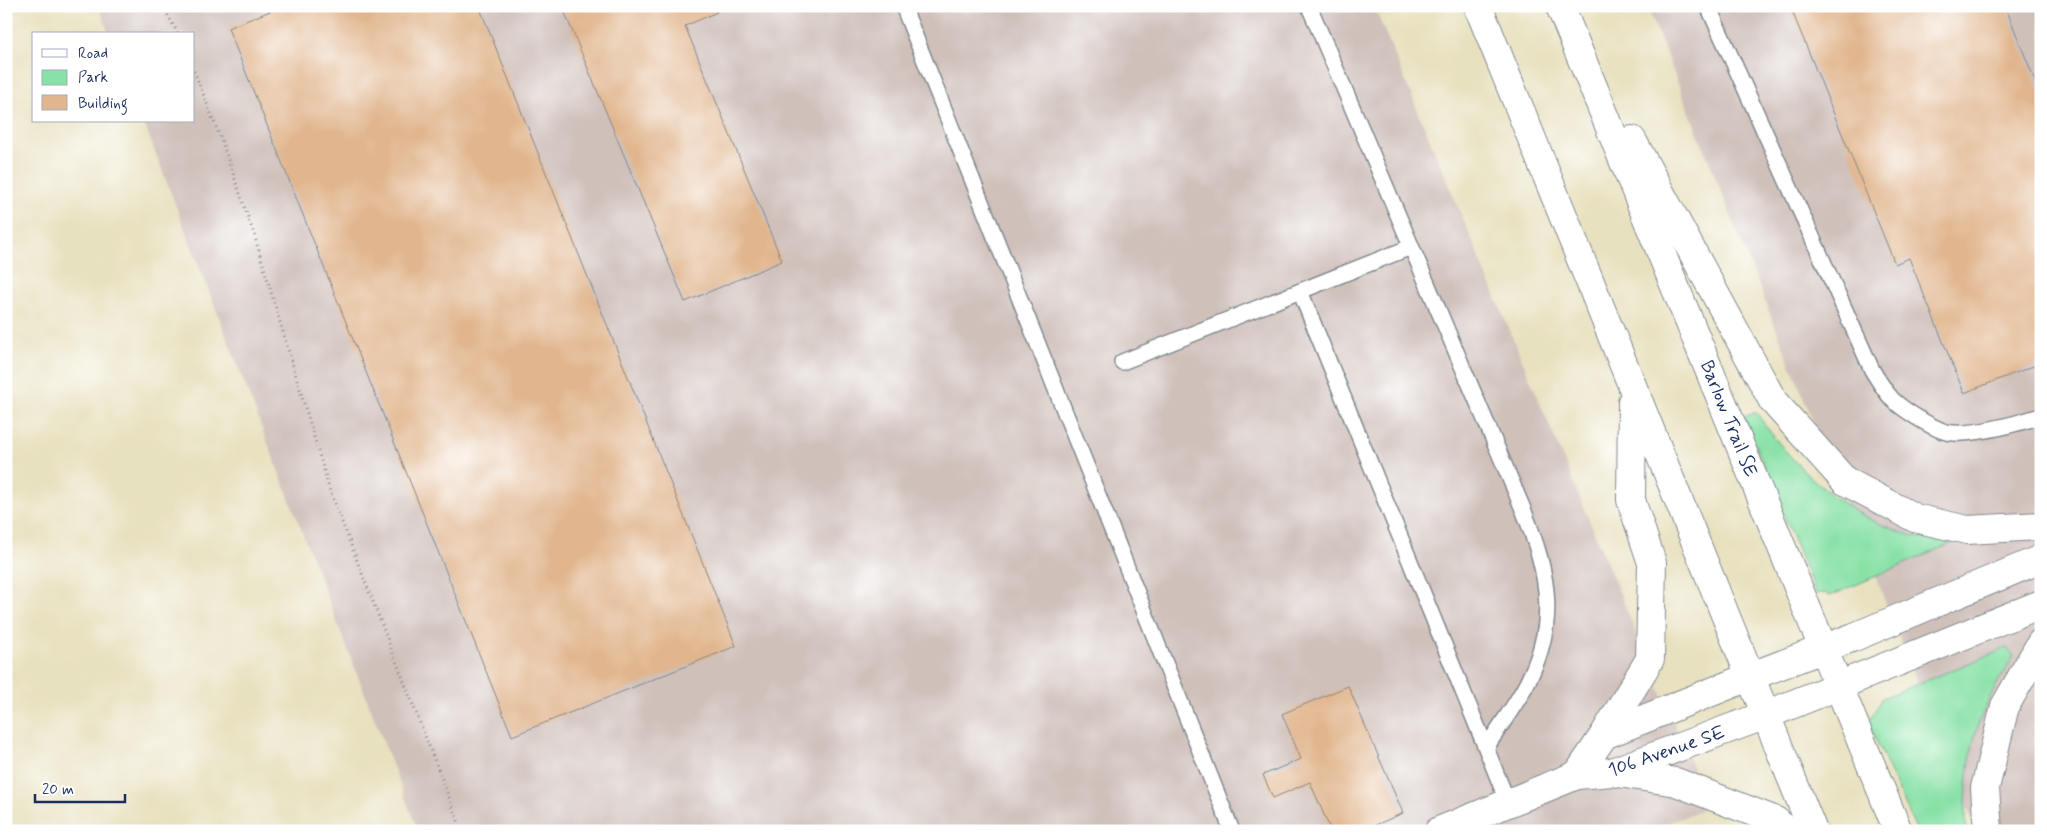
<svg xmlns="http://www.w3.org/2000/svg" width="2047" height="837" viewBox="0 0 2047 837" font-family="Mynerve,sans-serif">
	<rect width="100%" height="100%" fill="#fff"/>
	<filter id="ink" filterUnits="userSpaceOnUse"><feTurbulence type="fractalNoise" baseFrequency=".02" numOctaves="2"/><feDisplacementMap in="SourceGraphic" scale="10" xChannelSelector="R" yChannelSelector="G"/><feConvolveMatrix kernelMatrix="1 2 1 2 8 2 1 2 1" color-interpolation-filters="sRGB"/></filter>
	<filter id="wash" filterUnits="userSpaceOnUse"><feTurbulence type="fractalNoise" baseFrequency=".0096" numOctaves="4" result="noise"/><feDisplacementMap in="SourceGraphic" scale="20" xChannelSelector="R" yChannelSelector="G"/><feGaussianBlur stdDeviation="1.12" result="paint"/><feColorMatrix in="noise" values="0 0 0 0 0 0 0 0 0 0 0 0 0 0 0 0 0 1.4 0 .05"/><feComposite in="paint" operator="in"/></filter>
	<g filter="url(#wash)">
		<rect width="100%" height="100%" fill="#e8e1bf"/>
		<!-- industrial -->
		<path fill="#cfc0ba" d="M99,6H1374L1709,807L1648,831H418L143,121H194V34H109Z
			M1647,6H2041V831H1977Z"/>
		<!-- green -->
		<path fill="#88e1a6" stroke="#528882" d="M1756,412C1802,481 1868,536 1953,543L1830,596L1825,593L1816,594L1744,417Z
			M2007,648L2014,656C2003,673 1992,691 1984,710C1968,746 1965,792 1966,831H1917L1867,720L1872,717L1882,698Z"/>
		<g id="blocks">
			<!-- building -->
			<path fill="#e1b68e" d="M283,6H479L736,646L512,736L228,28Z
				M562,6H714L717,12L685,26L782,261L685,302Z
				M1790,6H2005L2041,96V363L1964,393L1909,258L1895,264Z
				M1348,686L1403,813L1362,831H1331L1310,782L1273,798L1263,775L1301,759L1282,714Z"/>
		</g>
	</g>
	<g filter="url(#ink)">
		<use href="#blocks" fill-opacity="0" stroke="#82888e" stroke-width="1"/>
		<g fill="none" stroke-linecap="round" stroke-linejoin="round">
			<defs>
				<path id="service" d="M903,6L1232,831
					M1309,6L1523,509C1550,577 1560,627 1521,694C1510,713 1497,730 1486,748L1508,803
					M1708,6L1872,370C1878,380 1884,390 1892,399C1902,409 1929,426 1943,431C1966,439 2018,423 2041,416
					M1300,291L1486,748
					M1122,362L1411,247"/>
				<path id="minor" d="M1577,775L1604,735L1749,677
					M1439,831L1577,775L1612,772L1766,715"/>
				<path id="tertiary" d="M1749,677L1854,637L2041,559
					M1766,715L2041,604"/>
				<path id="primary" d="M1478,6L1813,831
					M1560,6L1898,831
					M1632,140L1773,401L1845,481L1915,518L1967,530L2041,526
					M1604,735L1650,659L1652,563L1631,500L1632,402
					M1612,772L1676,782L1776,821L1787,831
					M1988,831L1985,788L2005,706L2041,643"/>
			</defs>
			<!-- service casing -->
			<use href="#service" stroke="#82888e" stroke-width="18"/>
			<!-- minor casing -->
			<use href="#minor" stroke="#82888e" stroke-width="30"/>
			<!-- tertiary casing -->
			<use href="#tertiary" stroke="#82888e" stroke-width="30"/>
			<!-- primary casing -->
			<use href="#primary" stroke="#82888e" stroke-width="30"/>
			<!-- path -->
			<path stroke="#82888e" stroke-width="3" stroke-dasharray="1 4" stroke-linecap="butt" d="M163,6L178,34
				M194,71L222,142L254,234L330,491L462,831"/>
			<!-- service -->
			<use href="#service" stroke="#fff" stroke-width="15"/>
			<!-- minor -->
			<use href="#minor" stroke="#fff" stroke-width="28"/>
			<!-- tertiary -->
			<use href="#tertiary" stroke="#fff" stroke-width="28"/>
			<!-- primary -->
			<use href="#primary" stroke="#fff" stroke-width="28"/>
		</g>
	</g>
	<g text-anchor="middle" stroke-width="4" stroke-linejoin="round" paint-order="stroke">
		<!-- street labels -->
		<g font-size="19" fill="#1b2f5e" stroke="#fff">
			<text transform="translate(1730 418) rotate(68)" y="7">Barlow Trail SE</text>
			<text transform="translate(1666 750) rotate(-19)" y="7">106 Avenue SE</text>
		</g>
	</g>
	<!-- margin -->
	<rect width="2047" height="837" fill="none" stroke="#fff" stroke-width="25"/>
	<!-- legend -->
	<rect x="32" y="32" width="162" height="90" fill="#ffffff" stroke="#a4acbf"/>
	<rect x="42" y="49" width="25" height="8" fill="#ffffff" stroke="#a4acbf"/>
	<text x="78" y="58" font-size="15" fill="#1b2f5e">Road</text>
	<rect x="42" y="70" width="25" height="15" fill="#88e1a6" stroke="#a4acbf"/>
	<text x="78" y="82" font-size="15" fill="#1b2f5e">Park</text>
	<rect x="42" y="95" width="25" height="15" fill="#e1b68e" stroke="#a4acbf"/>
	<text x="78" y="108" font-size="15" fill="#1b2f5e">Building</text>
	<!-- scale -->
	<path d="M35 794v8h90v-8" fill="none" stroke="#1b2f5e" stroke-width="2.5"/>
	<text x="42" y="794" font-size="15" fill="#1b2f5e" stroke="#ffffff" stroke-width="4" paint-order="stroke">20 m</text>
</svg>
